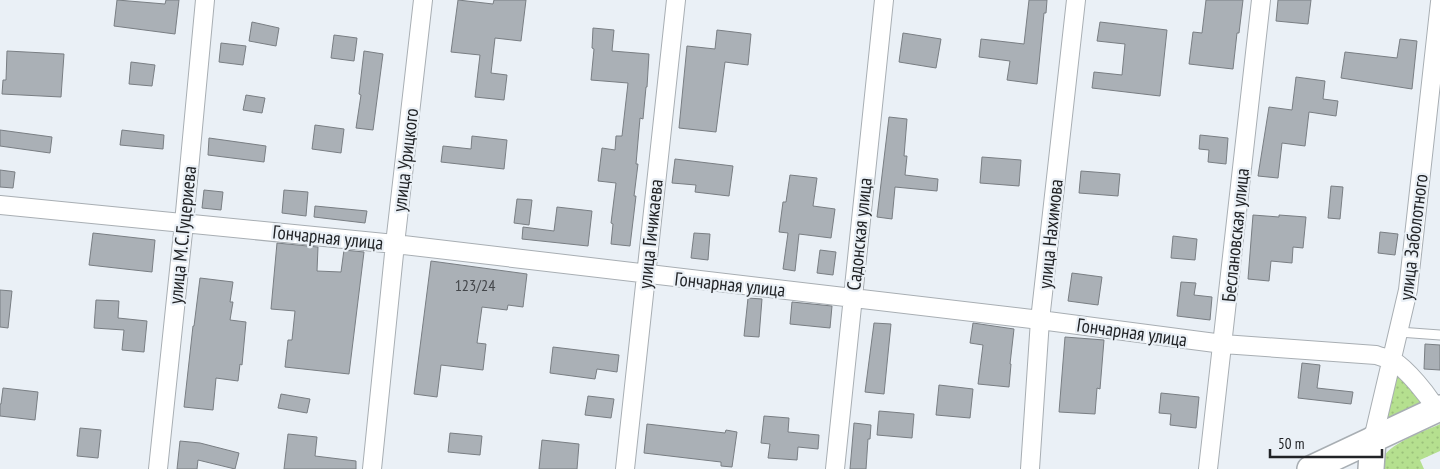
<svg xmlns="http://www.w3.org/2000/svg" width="1440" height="469" viewBox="0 0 1440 469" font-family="'PT Sans Narrow',sans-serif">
	<defs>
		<pattern id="grass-dots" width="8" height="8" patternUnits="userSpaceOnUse" patternTransform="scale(1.25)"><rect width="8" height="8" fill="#b5e08f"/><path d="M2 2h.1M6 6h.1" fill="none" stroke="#9bc07b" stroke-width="1.8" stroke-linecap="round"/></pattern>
	</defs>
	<rect width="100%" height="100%" fill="#eaf0f6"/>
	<!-- grass -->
	<path fill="url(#grass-dots)" d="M1401,375L1427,401L1390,421L1387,419V416L1395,380L1397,377Z
		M1440,424V451L1420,460L1424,469H1381C1381,466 1381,464 1382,461C1386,444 1425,431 1440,424Z"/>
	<!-- building -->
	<path fill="#aab0b6" stroke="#797e83" d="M117,0L165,4L166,0H179L175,34L114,26Z
		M458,0L493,4L494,0H526L521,41L495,38L491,73L507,75L504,100L475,97L480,55L451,52Z
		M1029,0H1047L1046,13H1044L1037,84L1007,80L1010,61L979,57L981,39L1024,44Z
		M1206,0H1243L1239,33H1237L1233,69L1189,64L1193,32L1202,33Z
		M1278,0H1311L1308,24L1276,21Z
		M252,22L279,28L276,46L249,41Z
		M1100,22L1167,30L1160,96L1092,88L1094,72L1122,75L1125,44L1097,41Z
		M593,28L614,30L612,51L649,54L647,87H646L643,119L640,118L636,164H638L634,196H636L630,246L611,244L613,224L611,223L616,183L598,181L602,148L615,150L616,136H622L628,83L591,80L594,49L592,48Z
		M717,30L751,34L748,65L725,62L716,132L679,128L687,46L715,49Z
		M903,33L941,39L936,68L899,62Z
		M334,35L357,38L354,61L331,58Z
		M1400,39L1417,41L1412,89L1341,78L1345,52L1397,58Z
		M221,43L246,46L243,65L219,62Z
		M7,51L64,54L61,97L2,94L3,80H6Z
		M364,51L383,54L373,130L356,128L361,95L359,94Z
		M131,62L155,65L152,86L129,84Z
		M1296,77L1325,81L1323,99L1338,101L1336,116L1309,112L1305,146L1282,143L1278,178L1258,176L1269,107L1292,110Z
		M246,95L265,98L262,113L243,110Z
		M889,117L907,119L904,156H907L905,175L938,179L937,191L895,187L892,219L877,217Z
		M315,125L344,129L341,153L312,149Z
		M0,130L52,137L50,153L0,146Z
		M122,130L164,135L163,149L120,145Z
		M1200,135L1228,138L1226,164L1208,162L1209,150L1199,149Z
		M472,136L507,140L504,169L441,162L443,146L471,149Z
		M209,138L266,146L264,162L208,155Z
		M982,157L1021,160L1019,186L980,183Z
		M675,159L733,166L729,196L695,192L696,185L672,183Z
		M0,170L15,172L13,188L0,187Z
		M1081,171L1120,174L1118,196L1079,193Z
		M790,175L817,178L813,206L835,209L831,238L799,234L795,271L783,269L788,233L779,232L783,202H786Z
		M1331,186L1343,187L1340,219L1328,218Z
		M204,190L223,192L221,210L202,208Z
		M284,190L308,192L306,216L282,213Z
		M517,199L532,200L529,225L514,223Z
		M315,206L367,211L365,223L314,217Z
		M557,207L592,211L588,246L522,239L523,227L554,231Z
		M1253,215L1279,217V215L1306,217L1303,248L1293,247L1292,263L1271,261L1269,281L1248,279Z
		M1380,232L1398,234L1395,255L1378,253Z
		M93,233L155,240L152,272L89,265Z
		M694,233L710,234L708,260L691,258Z
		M1173,236L1197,239L1195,260L1171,258Z
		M277,243L318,247L317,271L341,272L344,250L364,252L349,374L285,367L288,340H292L295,311L271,309Z
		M820,250L836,252L833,275L817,273Z
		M431,261L527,274L523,307L508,305L507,310L482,307L477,343L486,344L483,370L441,365L437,397L414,394Z
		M1072,273L1102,277L1098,305L1068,301Z
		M200,278L233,282L230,302H233L230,320L246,322L242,365L240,364L238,381L216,378L213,410L184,407L193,326H194Z
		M1181,282L1196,283L1194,295L1212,297L1210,320L1177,316Z
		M0,290L12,291L8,328L0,327Z
		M748,298L762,299L759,337L744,336Z
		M96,300L119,301L118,318L147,321L144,352L122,350L124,330L94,328Z
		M792,302L832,306L830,328L790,324Z
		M874,323L891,324L884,394L865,392Z
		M973,323L1014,329L1010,364H1011L1009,387L978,384L983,345L970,343Z
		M1065,337L1104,340L1100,389L1097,388L1095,414L1059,412Z
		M1425,344L1440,345V370L1424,369Z
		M553,347L619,355L617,372L597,369L595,379L550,373Z
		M1302,363L1320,365L1317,388L1353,392L1351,404L1298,398Z
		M939,385L973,389L970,418L936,415Z
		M3,388L38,392L35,420L0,416V404H1Z
		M1161,393L1199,397L1196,428L1170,425L1171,414L1159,413Z
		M281,394L310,399L307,413L278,408Z
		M588,396L614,399L611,418L585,415Z
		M879,411L914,414L912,438L877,435Z
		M764,416L789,418L788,432L819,435L818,449L798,447L797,460L768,458L770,444L761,443Z
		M854,423L871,425L870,439H868L866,469H850Z
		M647,424L725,433L726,430L737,432L732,467L721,466V462L644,453Z
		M80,428L101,430L98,458L77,456Z
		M450,433L482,436L480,455L448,452Z
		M288,434L317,437L315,456L356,461V469H284Z
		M542,440L579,444L577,469H539Z
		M180,441L200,443L239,453L235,469L198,460L197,469H177Z"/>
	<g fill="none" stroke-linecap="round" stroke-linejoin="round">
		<defs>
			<path id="lane" d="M1399,332L1440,335"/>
			<path id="street" d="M0,205L395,244L1040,320L1223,344L1376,355C1381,357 1387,358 1392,360C1408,370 1427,394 1437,410
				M1373,439L1408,290L1440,2
				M158,469L184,223L205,0
				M372,469L395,244L423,0
				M625,469L676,0
				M835,469L884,0
				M1030,469L1040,320L1076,0
				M1208,469L1261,0"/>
			<path id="secondary" d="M1310,469L1440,408
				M1371,469L1373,439"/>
		</defs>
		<!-- lane casing -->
		<use href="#lane" stroke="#a8aeb3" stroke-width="11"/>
		<!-- street casing -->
		<use href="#street" stroke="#a8aeb3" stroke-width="20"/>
		<!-- secondary casing -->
		<use href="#secondary" stroke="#a8aeb3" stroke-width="28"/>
		<!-- lane -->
		<use href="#lane" stroke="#fff" stroke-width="9"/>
		<!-- street -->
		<use href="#street" stroke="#fff" stroke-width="18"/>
		<!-- secondary -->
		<use href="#secondary" stroke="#fff" stroke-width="25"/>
	</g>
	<g text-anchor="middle" stroke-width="4.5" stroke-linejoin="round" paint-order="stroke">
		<!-- number labels -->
		<g font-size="16" fill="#43464a">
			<text x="475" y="291">123/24</text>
		</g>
		<!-- street labels -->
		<g font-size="19" fill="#212326" stroke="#eaf0f6">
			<text transform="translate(405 160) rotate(-83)" y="7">улица Урицкого</text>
			<text transform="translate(650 234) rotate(-84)" y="7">улица Гичикаева</text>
			<text transform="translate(859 234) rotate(-84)" y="7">Садонская улица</text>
			<text transform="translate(1050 234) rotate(-84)" y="7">улица Нахимова</text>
			<text transform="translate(182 235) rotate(-84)" y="7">улица М.С.Гуцериева</text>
			<text transform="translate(1235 235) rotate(-84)" y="7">Беслановская улица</text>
			<text transform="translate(328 237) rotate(6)" y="7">Гончарная улица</text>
			<text transform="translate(1413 237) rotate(-83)" y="7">улица Заболотного</text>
			<text transform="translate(730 284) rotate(6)" y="7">Гончарная улица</text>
			<text transform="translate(1132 332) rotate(8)" y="7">Гончарная улица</text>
		</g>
	</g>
	<!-- scale -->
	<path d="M1270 449v8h112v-8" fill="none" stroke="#212326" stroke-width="2.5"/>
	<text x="1278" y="449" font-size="15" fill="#212326" stroke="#eaf0f6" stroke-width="4" paint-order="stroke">50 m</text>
</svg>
